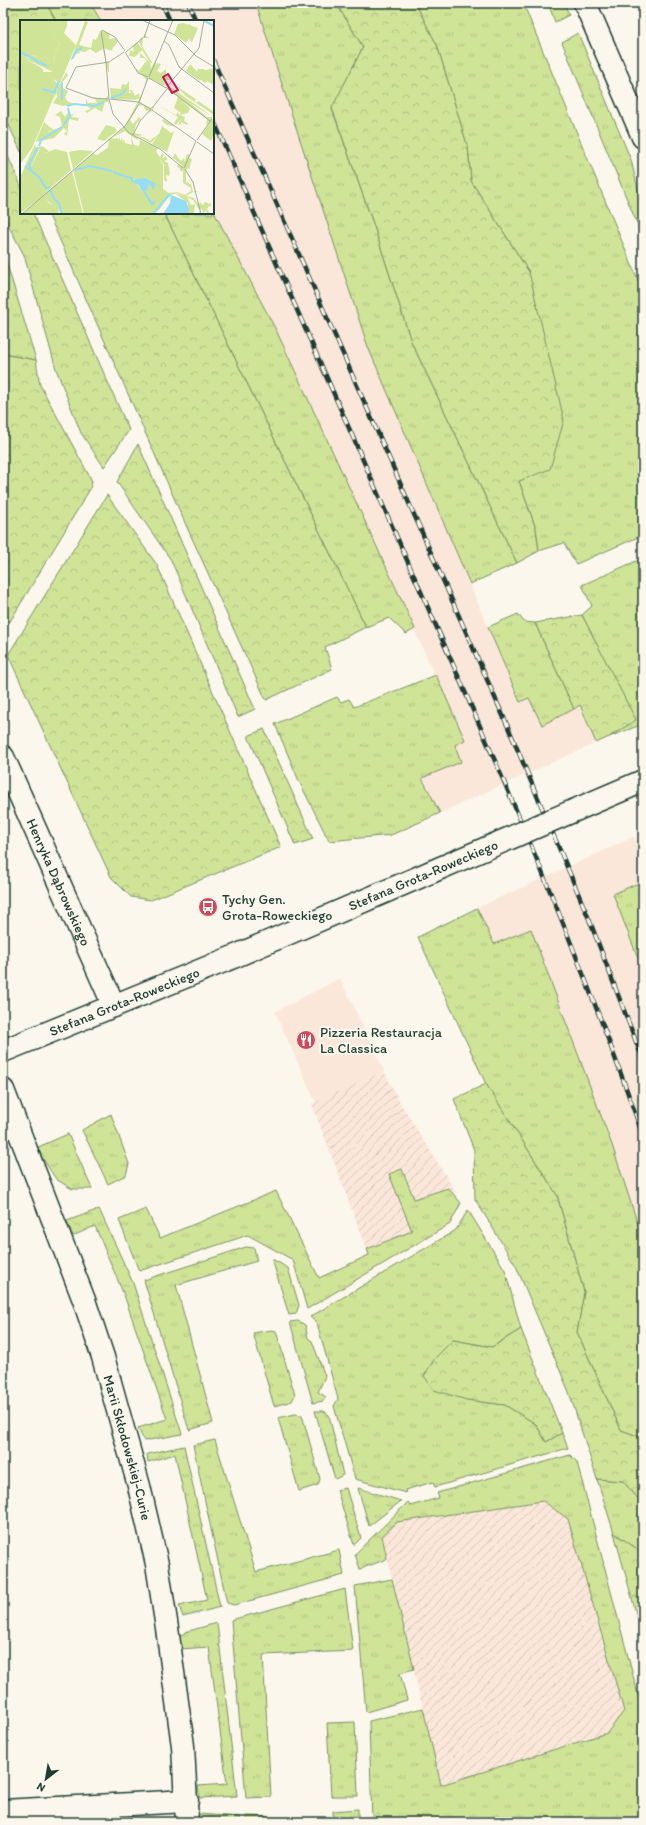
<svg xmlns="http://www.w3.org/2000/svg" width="646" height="1825" viewBox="0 0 646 1825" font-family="Itim,sans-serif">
	<defs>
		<pattern id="industrial-furrows" width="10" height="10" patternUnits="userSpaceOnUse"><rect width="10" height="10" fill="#fae7d9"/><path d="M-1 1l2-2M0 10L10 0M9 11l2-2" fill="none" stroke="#d6c7bb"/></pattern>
		<pattern id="grass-tufts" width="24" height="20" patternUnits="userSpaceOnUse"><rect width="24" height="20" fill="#d0e498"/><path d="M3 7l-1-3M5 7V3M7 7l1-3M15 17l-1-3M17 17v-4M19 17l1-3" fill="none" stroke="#b2c484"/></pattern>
		<pattern id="forest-crowns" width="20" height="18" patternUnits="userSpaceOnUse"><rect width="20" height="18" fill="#d0e498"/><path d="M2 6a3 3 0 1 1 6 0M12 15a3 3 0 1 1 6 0" fill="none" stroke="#b2c484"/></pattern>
	</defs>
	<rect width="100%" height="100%" fill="#fbf7ec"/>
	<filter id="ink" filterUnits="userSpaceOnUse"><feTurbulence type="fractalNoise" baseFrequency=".025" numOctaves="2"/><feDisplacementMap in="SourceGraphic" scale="8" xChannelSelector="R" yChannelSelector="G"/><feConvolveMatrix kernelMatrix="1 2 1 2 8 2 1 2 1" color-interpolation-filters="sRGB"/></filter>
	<g filter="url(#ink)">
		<!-- built -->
		<path fill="#fae7d9" d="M90,3H256L287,100L368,347L520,702L529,698L574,709L579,705L596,743L440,813L422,777L461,762L454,745L465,740L276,330L213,210V21H101Z
			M634,837L643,855V881L613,894L643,971V1240L612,1145L531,929L494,944L477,908Z
			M340,978L384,1071L316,1103L275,1012Z"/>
		<!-- industrial -->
		<path fill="url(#industrial-furrows)" d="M384,1071L399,1101L456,1192L430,1226L369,1255L312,1104Z
			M543,1501L568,1518L624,1711L607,1733L441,1785L382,1536L397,1522Z"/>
		<!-- grass -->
		<path fill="url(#grass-tufts)" stroke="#789066" d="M46,3H90L101,21H56Z
			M256,3H336L363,47L332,109L374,226L411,341L517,563L470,584L368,347L287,100Z
			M415,3H523L643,292V535L576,564L564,543L539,551L536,529L519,481L529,272L471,181L468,148L437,45Z
			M548,3H564L569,15L555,22Z
			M578,33L631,160L643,210V238L562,42Z
			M213,210L276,330L415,629L406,634L389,618L366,627L164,213H213Z
			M3,251L36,360L3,354Z
			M643,558V724L609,737L635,720L582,615L592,606L582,585Z
			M518,614L524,622L535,623L574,709L542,725L529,698L520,702L488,627Z
			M436,675L465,740L455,745L461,762L422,778L440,813L391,835L329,841L299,781L275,724L337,697L341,702L349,699L354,707Z
			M643,881V971L613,894Z
			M477,908L494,944L531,929L612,1145L643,1240V1438L621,1430L577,1332L584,1292L557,1195L486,1084L418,937Z
			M111,1114L129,1164L126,1175L108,1184L82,1130Z
			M68,1134L92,1189H72L56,1179L36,1148Z
			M402,1169L414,1199L448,1188L461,1203L450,1224L307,1309L293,1260L248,1235L139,1271L119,1220L146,1209L160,1238L276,1191L319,1278L369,1255L367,1249L412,1231L389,1174Z
			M99,1209L133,1283L182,1434L144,1441L138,1428L167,1419L124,1295L95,1226L73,1236L67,1221Z
			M468,1210L505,1270L521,1329L492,1347L453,1340L467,1400L505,1405L536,1424L546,1442L562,1433L568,1448L435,1487L433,1482L405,1490L406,1493L355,1479L334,1406L338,1399L317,1323L310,1317L456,1230Z
			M246,1247L254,1248L257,1261L176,1285L213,1423L189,1430L144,1280Z
			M272,1259L288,1268L299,1305L296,1314L289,1315Z
			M298,1321L305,1325L308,1338L312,1341L325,1376L318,1392L326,1397L323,1401L313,1403L290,1322Z
			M272,1330L276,1331L295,1395L292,1401L274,1406L253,1333Z
			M315,1411H324L329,1415L343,1475L335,1479Z
			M295,1414L302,1415L320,1479L318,1485L299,1491L278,1418Z
			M215,1440L256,1572L339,1550L344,1575L234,1605L227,1603L193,1445Z
			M184,1446L220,1607L183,1617L179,1606L207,1600L175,1454L148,1462L147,1454Z
			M570,1455L577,1462L642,1710L643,1822H372L369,1721L423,1708L441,1785L607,1733L624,1711L568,1519L543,1501L397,1522L382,1536L387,1559L360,1569L355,1554L408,1502L410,1506L439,1498L437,1493Z
			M597,1479L623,1481L643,1504V1553L614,1533Z
			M346,1488L361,1538L354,1545L337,1490Z
			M358,1488L401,1501L369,1526Z
			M392,1579L414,1669L400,1673L407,1700L366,1712L355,1586Z
			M345,1589L353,1651L263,1655L271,1797L246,1798L231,1620Z
			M217,1623L237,1796L200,1798L198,1786L227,1784L209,1647L180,1649L179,1638L185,1632Z
			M355,1722L358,1796H331L327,1723Z
			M358,1809V1822H333V1811Z
			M199,1814L239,1817L240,1822H197Z
			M246,1816L271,1817L272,1822H246Z"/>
		<!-- forest -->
		<path fill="url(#forest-crowns)" stroke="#789066" d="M3,3H46L56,21H21V152L3,112Z
			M336,3H415L437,45L468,148L471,181L529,272L564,420L550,469L519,481L536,529L539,551L517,563L411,341L374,226L332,108L363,47Z
			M3,145L21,186V213H33L129,430L104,467L81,433L56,369L24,255L3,215Z
			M48,213H164L366,627L325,647L332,669L266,700L186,525Z
			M3,354L36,360L40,385L92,481L90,489L9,623L3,629Z
			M138,444L255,709L238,717L171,560L117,482Z
			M107,495L157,565L281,847L151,900L131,897L111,877L8,655Z
			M582,615L636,720L609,737L596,743L580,705L574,709L535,623Z
			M264,729L313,839L295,845L248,736Z
			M486,1084L557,1195L584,1292L577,1332L621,1430L643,1438V1504L623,1481L597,1479L569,1392L516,1266L475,1199L474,1150L454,1099Z
			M521,1329L562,1433L546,1442L536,1424L505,1405L467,1400L434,1390L424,1376L435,1358L453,1340L492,1347Z
			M614,1533L643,1553V1638Z"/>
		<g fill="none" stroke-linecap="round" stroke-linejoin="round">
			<defs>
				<g id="minor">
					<path id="s1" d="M3,757L114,1006"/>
					<path id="s2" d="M3,1090L84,1300L103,1357L139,1486L157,1564L167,1628L183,1746L187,1822"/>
					<path d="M3,1811L187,1801"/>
				</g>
				<g id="tertiary">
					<path d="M585,3L643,137"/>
					<path id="s3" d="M3,1051L231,958L431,872"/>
				</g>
			</defs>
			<!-- minor casing -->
			<use href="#minor" stroke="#1f3d34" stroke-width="25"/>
			<!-- tertiary casing -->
			<use href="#tertiary" stroke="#1f3d34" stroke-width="25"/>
			<!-- minor -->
			<use href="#minor" stroke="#fbf7ec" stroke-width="22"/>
			<!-- tertiary -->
			<use href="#tertiary" stroke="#fbf7ec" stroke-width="22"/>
			<defs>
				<path id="rail" d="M162,3L170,21
					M188,3L196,21
					M213,60L508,727L589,919L643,1060
					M213,119C280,271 347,424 414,576C496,761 577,945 643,1136"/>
			</defs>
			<!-- rail casing -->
			<use href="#rail" stroke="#1f3d34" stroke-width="4.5"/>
			<!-- rail -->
			<use href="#rail" stroke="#fbf7ec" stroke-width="3" stroke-dasharray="9" stroke-linecap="butt"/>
			<defs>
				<path id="tertiary-bridge" d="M431,872L643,781"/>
			</defs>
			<!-- tertiary-bridge casing -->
			<use href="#tertiary-bridge" stroke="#1f3d34" stroke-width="25" stroke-linecap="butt"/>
			<!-- tertiary-bridge -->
			<use href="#tertiary-bridge" stroke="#fbf7ec" stroke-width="22"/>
		</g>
	</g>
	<!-- icons -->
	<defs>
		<symbol id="bus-disc" viewBox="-11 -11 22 22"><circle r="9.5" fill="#d1495b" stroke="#fbf7ec"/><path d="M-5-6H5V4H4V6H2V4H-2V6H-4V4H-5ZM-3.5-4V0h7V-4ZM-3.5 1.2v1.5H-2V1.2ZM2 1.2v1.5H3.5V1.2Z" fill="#fff"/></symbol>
		<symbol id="restaurant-disc" viewBox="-11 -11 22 22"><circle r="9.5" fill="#d1495b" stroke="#fbf7ec"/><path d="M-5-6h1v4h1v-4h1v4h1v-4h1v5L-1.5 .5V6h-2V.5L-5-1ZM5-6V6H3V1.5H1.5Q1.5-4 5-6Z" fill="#fff"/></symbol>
	</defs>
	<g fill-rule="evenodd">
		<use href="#bus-disc" x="197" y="896" width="22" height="22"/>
		<use href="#restaurant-disc" x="295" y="1029" width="22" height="22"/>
	</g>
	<g text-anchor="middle" stroke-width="4" stroke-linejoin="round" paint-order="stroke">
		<!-- street labels -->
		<g font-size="14" fill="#1f3d34" stroke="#fbf7ec">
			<text transform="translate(423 875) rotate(-23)" y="5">Stefana Grota-Roweckiego</text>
			<text dy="5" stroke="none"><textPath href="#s1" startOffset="137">Henryka Dąbrowskiego</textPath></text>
			<text dy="5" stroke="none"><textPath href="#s3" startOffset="131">Stefana Grota-Roweckiego</textPath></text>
			<text dy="5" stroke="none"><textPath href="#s2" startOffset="379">Marii Skłodowskiej-Curie</textPath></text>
		</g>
		<!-- poi labels -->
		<g font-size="14" fill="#1f3d34" stroke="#fbf7ec" text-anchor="start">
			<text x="222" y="904">Tychy Gen.<tspan x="222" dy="16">Grota-Roweckiego</tspan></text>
			<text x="320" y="1037">Pizzeria Restauracja<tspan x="320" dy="16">La Classica</tspan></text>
		</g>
	</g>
	<!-- overview -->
	<g transform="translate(20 20)">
		<rect width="194" height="194" fill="#fbf7ec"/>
		<path d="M65,1L68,2L59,25L71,28L73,19L76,20L81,10L90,14L89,19L95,18L98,21L91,31L84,28L86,41L89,42V52H88L83,29L76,33L70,29L65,32L59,31L60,33L55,34L50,42ZM163,3L178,8L172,22L169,19L166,23L154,14L158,4ZM127,7L124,14L129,18H123L122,26L133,44L130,42L131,48L136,40V45L138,43L141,44L137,51L141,53L146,49V54L151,60H145L148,65L142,60L148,66L142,65L147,69L149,66L193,97L170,83L187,97H192V100L194,98V114L191,121L182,114L190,103L186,105L187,99L161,80L170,88L168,93L160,95L165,97L164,101L168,103L167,105L161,102L162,108L161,104L158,105L161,99L156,105L154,103L158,97L136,84L156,95L158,92L159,95L161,93L154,88L158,77L134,60L128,59L120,82L130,88L134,86L133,90L156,107L147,105L142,101L143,99L151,103L133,90L128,94L130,90L126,91L123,85L118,86L114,94L110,100L113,104L119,97L121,99L116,104L114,113L123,115L118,116L126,118L127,120L128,118L129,121L139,114L142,106L151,113L154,111L147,132L132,124L138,115L131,123L115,115L119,120L114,118L105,111L91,118L96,119L97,116L98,120L100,117V121L102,118L103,122L104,119L105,123L112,125L111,116L114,125L119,126L120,120L138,128L136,132L140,137L142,134H144L142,139L145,136L148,139L144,141L148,143L150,153L149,156L146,155L147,162L144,160V145L135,133L116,127L113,130L88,128L89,120L83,124L104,108L125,68L126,59L117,51L115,47L119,51L126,41L128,44L125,38H120V33L130,42L122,30L115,37L109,36L110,30L114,32L113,26L110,28L117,22L123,30L119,22L122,19L118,20L124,16V14ZM170,44L177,52L178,49H184L185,51L194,48V65L187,61L185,63L177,57L181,62L166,51ZM46,53L48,55L42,63L43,68L48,71L45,77L47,81L54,84L43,86L33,83L37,77V72L31,85L39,65ZM109,61V73H112L109,70H112L115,76L119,73L120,78L115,80L91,79L90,68L101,69L102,64L106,65ZM155,65L177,80H174L177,83L178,81L193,91L194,95L151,66L167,77ZM64,76L84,79L88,76L89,85L88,82H85L82,92L75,88L67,93L65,91L71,89L66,85V79L68,83H77L75,79ZM41,91L45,97L49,91L50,95L54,94L51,97L59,98L58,101L49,99L47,116L44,114L47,111L44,108L34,118L16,122L17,118L33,110L30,106L34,110L42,106L40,97L35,95ZM15,124L16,128L22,126L29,131L26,133L19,129L10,149L9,144L14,133L9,137ZM123,131H127L123,141L128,147L130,161L143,168L138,175L129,171L130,177L137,180L132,184L110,152L118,146ZM155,133L159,139L161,141L164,138L165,142L166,135L169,134V138L172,139L169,150L168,148L166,150L172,162L174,161V171H178L175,172V178V173L174,172L173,162H172L166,152V162L171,164L173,172L166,176L174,178L177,184L175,179L179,185L180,182L183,185L185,182L190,184L191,182V187L189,186L187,189L190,194H187L186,190L183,194L182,188L180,191L182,194H178L180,191L173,180L157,173L151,175L149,181L150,174L139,190L131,194L149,173L157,172L154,171L165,175L171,171V168L166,171L171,168L163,163V150L161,152L159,147L157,148L158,145L163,146L153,138ZM32,176L40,183L42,194L27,180Z" fill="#d0e498"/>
		<path d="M0,0H44L45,6L34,9V17L40,24L34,35L35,43L30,45L26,36L22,39L13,35L11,38L2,33L6,39L23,49V52H33V59L39,65L12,128L1,143ZM171,45L177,52L191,49L185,59L180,60L169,53H176L167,50ZM24,102L33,110L29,111L26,117L17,118ZM89,127L113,130L116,127L136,133L143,145V169L149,173L138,189L131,194H64L53,150L73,133L77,135ZM125,158L129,161L127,170L123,172L113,159ZM20,129L26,133L35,129L47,132L51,150L19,178L52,151L63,194H42L40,183L32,176L27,180L30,184L37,186L39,194H3L16,181L0,194V158L9,137L14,131L9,144L10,149ZM59,130L73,131L53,149L49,132ZM155,173L167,177L171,185L175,184L174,193L168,194V183Z" fill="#d0e498" fill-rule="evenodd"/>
		<path d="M44,0H47V6L44,13L56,25L40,63L33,59V52L6,39L2,33L7,34L6,37L10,39L12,35L22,39L26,36L30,44L35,43L34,35L40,24L34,17V9L44,6ZM169,4L174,8L167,21L163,19L167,11H170V9L166,8ZM86,105L94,107L97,111L84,121L77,119Z" fill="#d0e498"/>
		<path d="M125,158L136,164L133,170L129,163L127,170L123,172L119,164L112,160ZM151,175L166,181L169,189L168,194H143L150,183Z" fill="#95dcf7"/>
		<path fill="none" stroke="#95dcf7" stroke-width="2" d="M183,0L194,6M0,32L27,46M52,39L57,30L62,28M42,63V80M22,69L36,73M34,73L39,61M91,78L102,74L106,69M47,86L54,84L75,86L84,82M43,106L50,96L48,88M19,126L21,120L42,107M5,146L19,157L26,168H30M11,149L9,144L18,127M55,150L70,146L92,151M93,152L113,159M111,160L119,164L132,184L135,181M30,170L34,179L39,183L42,194M133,194L150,174"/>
		<path fill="none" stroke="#a3ada2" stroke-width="1" d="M122,0L155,15L176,36L194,47M82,10L95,17L105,31M81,11L86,42M124,18L130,0M144,21L149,25L159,47L194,73M105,32L118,53L128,57M106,32L123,18M86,42L89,79M89,42L104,32M129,57L153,0M129,58L146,68M146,68L179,28L184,0M147,68L190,101M89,79L93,94L109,113L140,129L163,148M89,79L73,78L46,68L56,47L89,42M90,79L118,82M118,82L131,89M119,82L128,58M132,88L147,69M132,90L176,121M113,115L120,101L131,89M177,120L192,99M177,122L194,134M164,148L176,121M165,149L173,162L181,194M2,194L105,106L119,84"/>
		<path fill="#c2185b" fill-opacity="0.15" stroke="#c2185b" stroke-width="2" d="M148,54L158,70L152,73L143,57Z"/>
		<rect width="194" height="194" fill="none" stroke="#1f3d34" stroke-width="2"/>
	</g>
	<!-- margin -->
	<rect width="646" height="1825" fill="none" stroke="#fbf7ec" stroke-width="16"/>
	<rect x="8" y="8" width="630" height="1809" fill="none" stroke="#1f3d34" stroke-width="1.5" filter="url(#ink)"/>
	<!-- north arrow -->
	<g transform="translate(46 1779) rotate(211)" stroke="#fbf7ec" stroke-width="3" paint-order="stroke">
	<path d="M0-3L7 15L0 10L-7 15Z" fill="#1f3d34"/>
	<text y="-6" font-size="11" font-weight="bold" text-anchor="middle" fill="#1f3d34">N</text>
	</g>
</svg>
